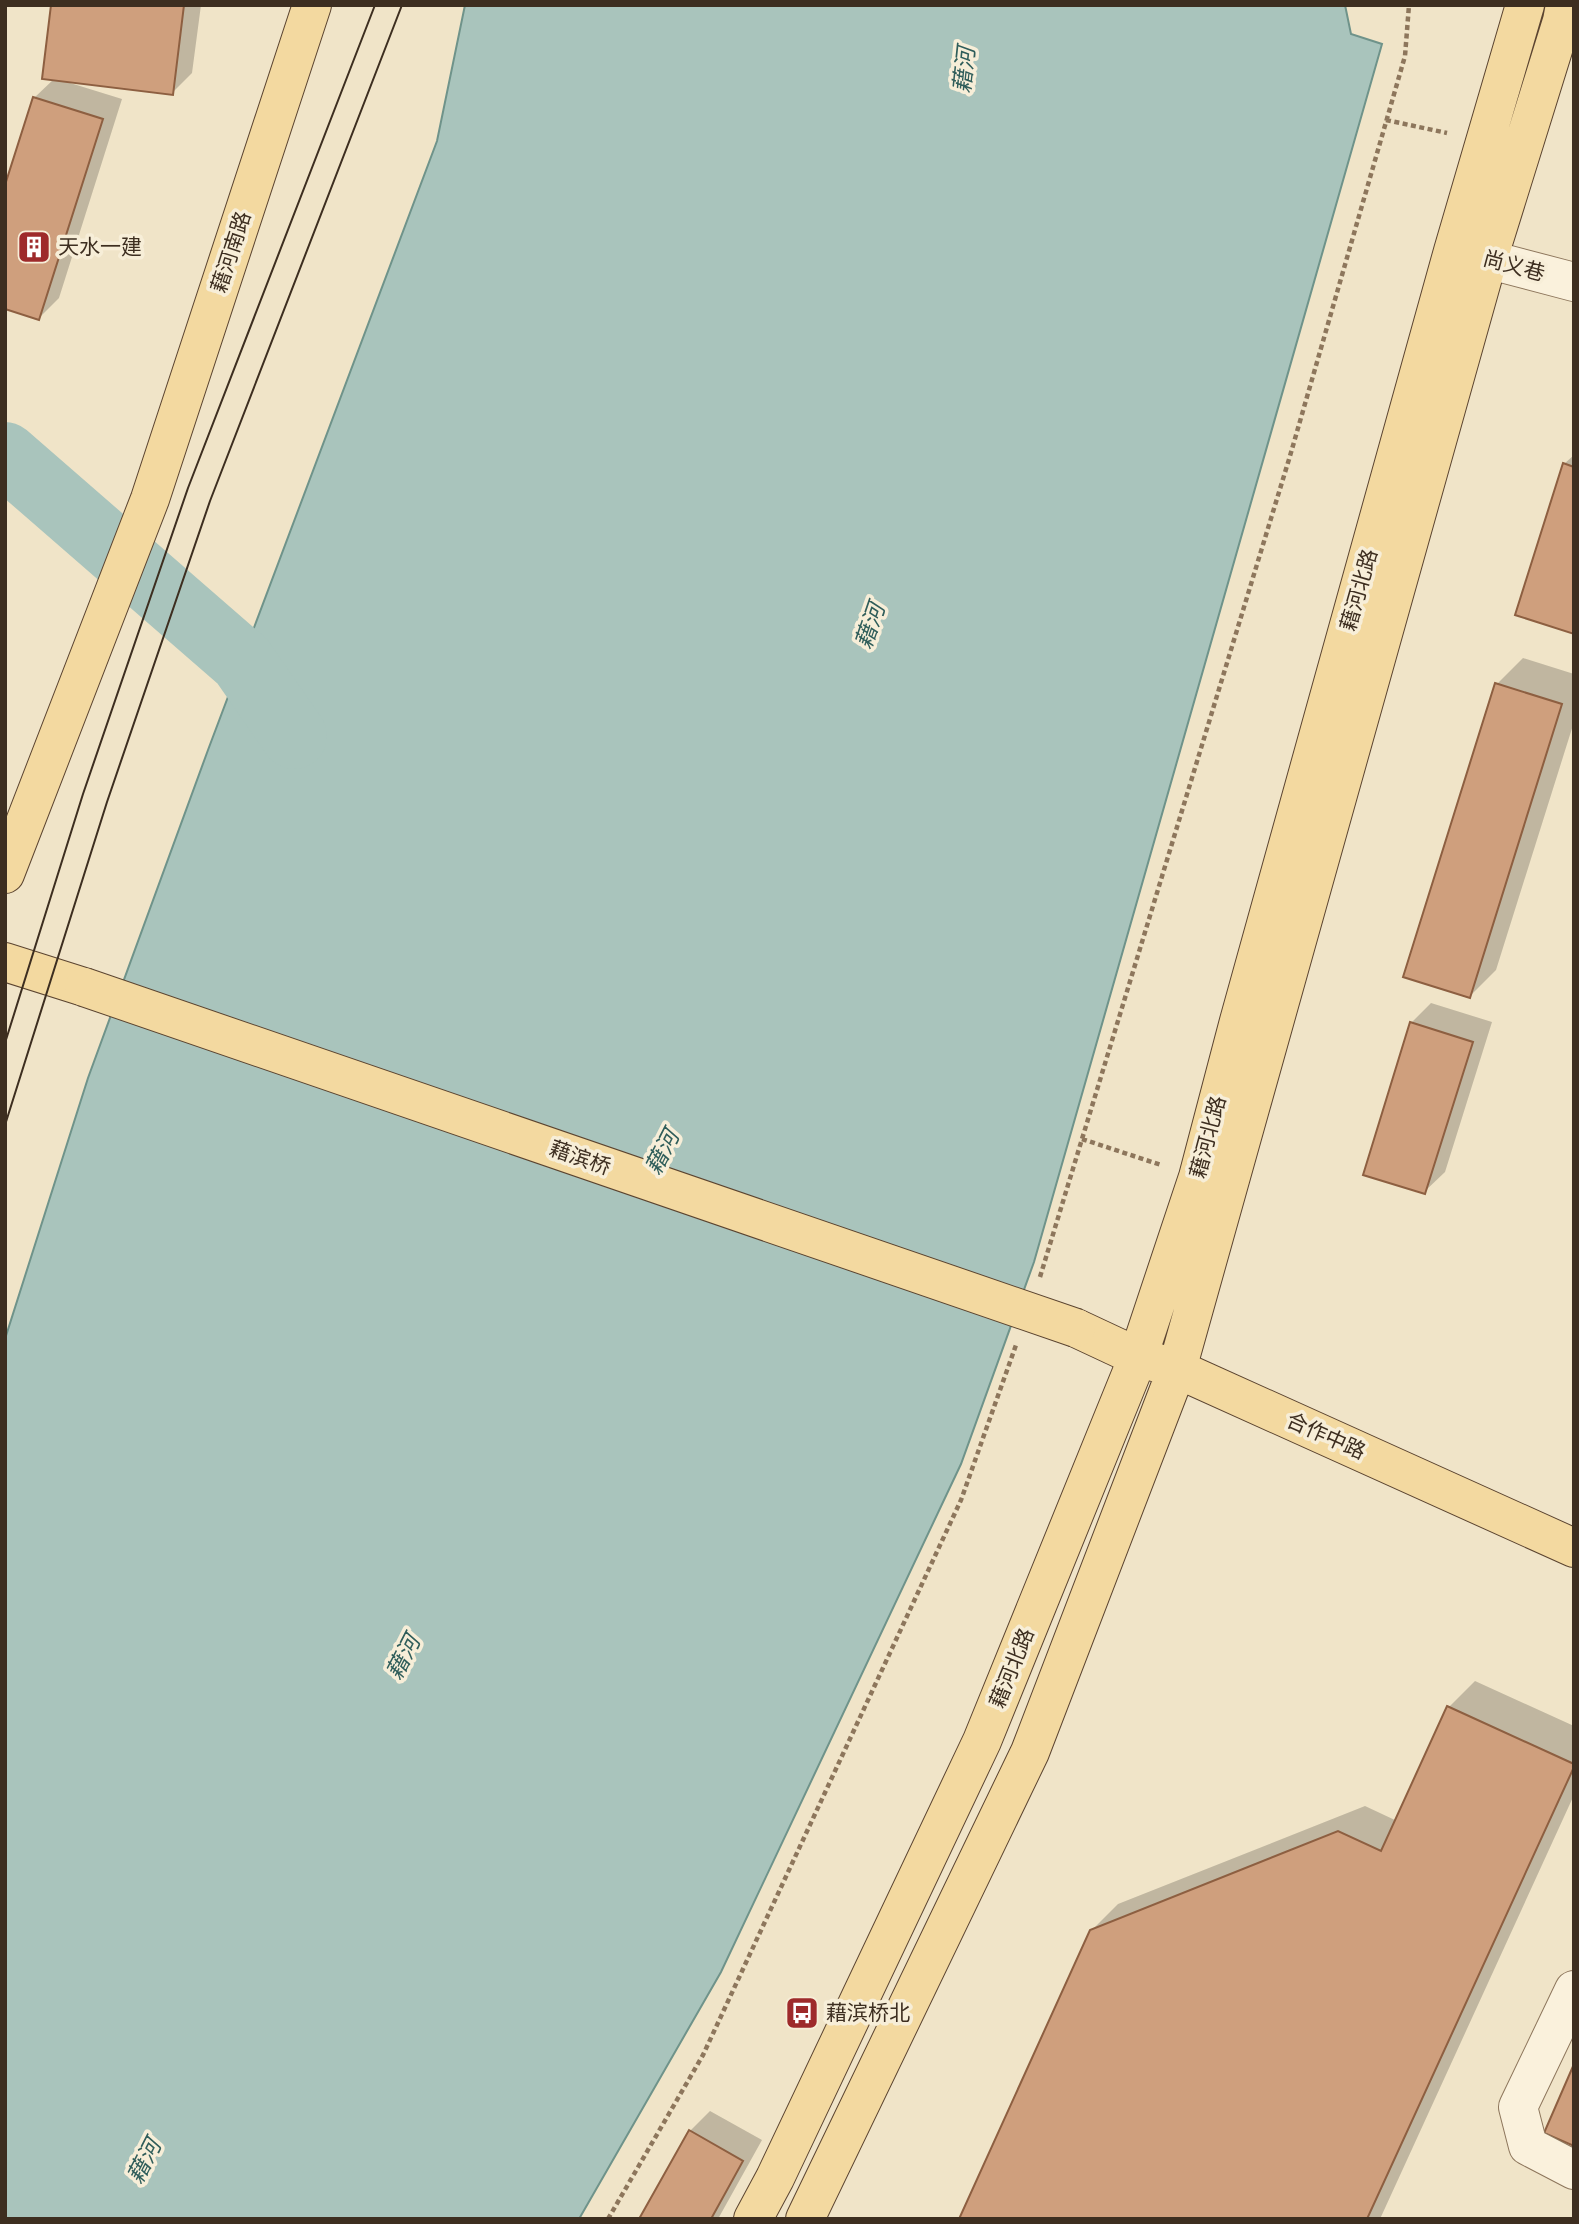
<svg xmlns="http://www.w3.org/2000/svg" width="1579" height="2224" viewBox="0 0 1579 2224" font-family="Georgia,'Noto Sans SC',serif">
	<rect width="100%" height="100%" fill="#f0e4c8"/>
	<!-- water -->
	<path fill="#a9c4bc" stroke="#6f938a" stroke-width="2" d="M465,5H1345L1351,34L1382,44L1034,1262L961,1464L721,1972L579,2219H5V1339L88,1078L208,750L437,141Z"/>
	<!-- shadow -->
	<path fill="#0003" d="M53,5H201L192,73L172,93L68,80L67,82L122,99L59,298L39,318L34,98L54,79Z
		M1574,455V632L1564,464Z
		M1523,658L1574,674V722L1496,970L1470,996L1497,684Z
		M1431,1003L1492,1022L1445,1172L1424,1192L1411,1023Z
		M1475,1681L1574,1726V1795L1380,2219H960L1091,1931L1118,1904L1365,1806L1397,1821L1449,1707Z
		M710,2111L762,2140L718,2219H641L690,2131Z"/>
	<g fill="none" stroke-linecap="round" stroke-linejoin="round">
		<!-- river -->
		<path stroke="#a9c4bc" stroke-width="66" d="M5,455L242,661L294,736"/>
	</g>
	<!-- building -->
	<path fill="#cf9f7d" stroke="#8d5f41" stroke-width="2" d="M51,5H184L173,95L42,79Z
		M33,97L103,119L39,320L5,309V185Z
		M1563,463L1574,467V634L1515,615Z
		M1495,683L1562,704L1470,998L1403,977Z
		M1410,1022L1473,1042L1425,1194L1363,1175Z
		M1447,1706L1574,1764V1767L1367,2219H959L1090,1930L1338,1831L1381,1851Z
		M1574,2064V2146L1544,2133Z
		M689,2130L743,2161L711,2219H639Z"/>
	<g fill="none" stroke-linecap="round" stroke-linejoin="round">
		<defs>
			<path id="minor" d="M1456,251L1574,282
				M1574,1990L1518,2107L1528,2146L1574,2170"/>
			<path id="major" d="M5,874L150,499L312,5
				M5,962L84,987
				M1076,1328L1138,1357L1177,1369L1574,1548
				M753,2219L775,2178L982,1741L1138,1357L1198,1177L1239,1021L1453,251L1525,5
				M805,2219L1030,1752L1177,1369L1488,259L1562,21L1565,5"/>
		</defs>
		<!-- minor casing -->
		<use href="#minor" stroke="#8d765c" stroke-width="40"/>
		<!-- major casing -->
		<use href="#major" stroke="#5b4430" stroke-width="40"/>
		<!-- path -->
		<path stroke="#8d765c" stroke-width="4.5" stroke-dasharray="5 3.5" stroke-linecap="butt" d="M1386,120L1447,133
			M1082,1139L1161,1165
			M1040,1277L1290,456L1405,56L1409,5
			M608,2219L703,2055L961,1500L1016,1345"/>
		<!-- minor -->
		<use href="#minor" stroke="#faf1dc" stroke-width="38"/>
		<!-- major -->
		<use href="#major" stroke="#f3d9a0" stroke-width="38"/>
		<!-- tram -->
		<path stroke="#3d2e20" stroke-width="2" d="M5,1043L83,794L188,488L375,5
			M5,1125L107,802L210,501L402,5"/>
		<defs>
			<path id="major-bridge" d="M84,987L1076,1328"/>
		</defs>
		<!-- major-bridge casing -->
		<use href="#major-bridge" stroke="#5b4430" stroke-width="40" stroke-linecap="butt"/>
		<!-- major-bridge -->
		<use href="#major-bridge" stroke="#f3d9a0" stroke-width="38"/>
	</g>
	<!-- icons -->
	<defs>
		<symbol id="building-square" viewBox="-11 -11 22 22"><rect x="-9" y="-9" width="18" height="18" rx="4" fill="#9e2a2b" stroke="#f7eed8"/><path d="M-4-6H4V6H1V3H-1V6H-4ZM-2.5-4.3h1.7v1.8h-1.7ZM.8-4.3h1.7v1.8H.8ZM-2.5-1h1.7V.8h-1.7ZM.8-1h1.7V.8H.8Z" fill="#fff"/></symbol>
		<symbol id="bus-square" viewBox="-11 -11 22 22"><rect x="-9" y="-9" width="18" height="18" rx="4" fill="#9e2a2b" stroke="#f7eed8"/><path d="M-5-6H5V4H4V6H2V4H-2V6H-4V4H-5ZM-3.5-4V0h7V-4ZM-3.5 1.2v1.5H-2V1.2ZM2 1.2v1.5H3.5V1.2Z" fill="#fff"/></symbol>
	</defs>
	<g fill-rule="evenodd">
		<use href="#building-square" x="15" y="228" width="38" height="38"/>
		<use href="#bus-square" x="783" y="1994" width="38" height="38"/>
	</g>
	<g text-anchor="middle" stroke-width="7" stroke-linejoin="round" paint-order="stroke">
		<!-- poi labels -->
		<g font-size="21" fill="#3d2e20" stroke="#f7eed8" text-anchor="start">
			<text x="58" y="254">天水一建</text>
			<text x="826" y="2020">藉滨桥北</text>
		</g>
		<!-- street labels -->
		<g font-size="21" fill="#3d2e20" stroke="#f7eed8">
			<text transform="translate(231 252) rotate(-72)" y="7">藉河南路</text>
			<text transform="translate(1514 266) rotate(15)" y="7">尚义巷</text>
			<text transform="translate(1359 590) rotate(-74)" y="7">藉河北路</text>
			<text transform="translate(1208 1137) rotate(-75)" y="7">藉河北路</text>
			<text transform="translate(580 1158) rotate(19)" y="7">藉滨桥</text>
			<text transform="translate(1326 1436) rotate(24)" y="7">合作中路</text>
			<text transform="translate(1012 1668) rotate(-68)" y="7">藉河北路</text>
		</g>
		<!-- water labels -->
		<g font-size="23" font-style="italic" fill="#2f5d5a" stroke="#f7eed8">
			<text transform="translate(964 70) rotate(-84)" y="8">藉河</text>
			<text transform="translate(870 626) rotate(-71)" y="8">藉河</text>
			<text transform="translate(662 1152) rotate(-63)" y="8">藉河</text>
			<text transform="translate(403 1657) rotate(-63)" y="8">藉河</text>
			<text transform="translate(144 2161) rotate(-63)" y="8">藉河</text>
		</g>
	</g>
	<!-- border -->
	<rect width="1579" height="2224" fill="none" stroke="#3d2e20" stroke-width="14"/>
</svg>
